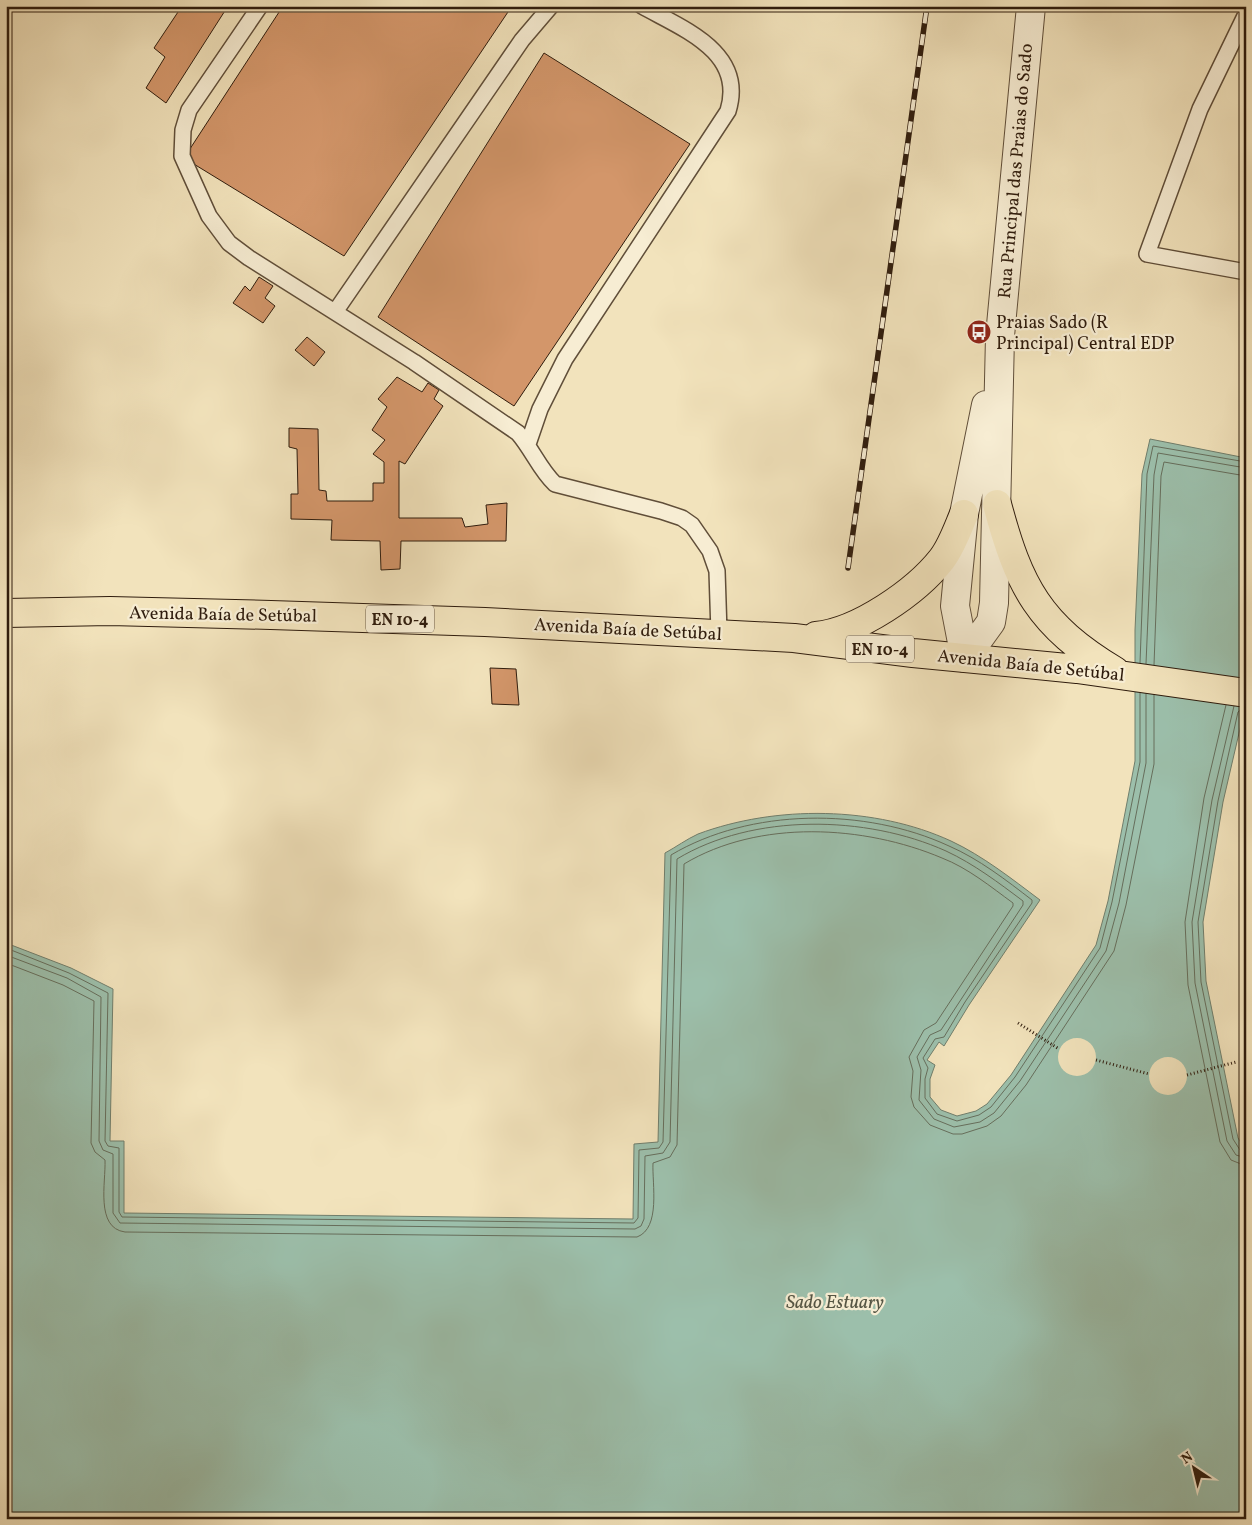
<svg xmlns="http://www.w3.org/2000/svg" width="1252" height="1525" viewBox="0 0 1252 1525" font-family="Vollkorn,serif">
	<rect width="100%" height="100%" fill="#f2e3bc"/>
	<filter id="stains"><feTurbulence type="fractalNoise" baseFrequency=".004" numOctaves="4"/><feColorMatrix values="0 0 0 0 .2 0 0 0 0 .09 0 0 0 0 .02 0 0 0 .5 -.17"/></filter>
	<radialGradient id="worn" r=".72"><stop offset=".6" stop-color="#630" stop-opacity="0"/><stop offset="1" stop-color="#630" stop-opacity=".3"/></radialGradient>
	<!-- water -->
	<path fill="#9cbfab" stroke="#707e6c" d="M1150,439L1246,458V703L1223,802L1203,922L1206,981L1238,1138L1246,1150V1519H6V943L71,968L113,989L110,1141H124V1213L633,1219L634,1144L658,1142L665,853C676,847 687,839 698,834C776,805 875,806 951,841C983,856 1012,879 1040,900L969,1005L944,1046L939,1042L927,1060L935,1065L930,1079V1097L941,1110L957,1116L976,1111L987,1104L1011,1075L1096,945L1108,901L1135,761V630L1142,474Z"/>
	<!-- pier -->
	<path fill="#f2e3bc" d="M1058 1057a19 19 0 1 1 38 0a19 19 0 1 1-38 0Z
		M1149 1076a19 19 0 1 1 38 0a19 19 0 1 1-38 0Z"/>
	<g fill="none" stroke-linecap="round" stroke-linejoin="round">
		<!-- shore -->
		<path stroke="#666e5c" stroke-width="1" d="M1140,663L1147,474L1153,446L1246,462
			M1146,664L1154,475L1158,453L1246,468
			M1154,665L1161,476L1164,462L1246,476
			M1226,705L1204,798L1185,922L1188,985L1220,1142L1231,1160L1246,1166
			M1234,706L1212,800L1192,922L1195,983L1227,1141L1236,1155L1246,1158
			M1243,708L1238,712L1218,801L1198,922L1201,982L1233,1139L1240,1150L1246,1152
			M6,948L69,973L108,993L105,1141L108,1146L119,1148V1212L122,1217L634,1223L638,1218L639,1150L659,1148L663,1142L671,855C750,808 865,807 949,846C979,859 1006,880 1032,900V903L965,1002L944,1037L935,1039L923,1058L928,1068L925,1079V1098L937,1114L957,1121L979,1115L991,1107L1015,1077L1100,948L1112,902L1140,762V693
			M6,955L67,978L101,997L99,1141L103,1150L113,1154V1213L120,1223L635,1229L641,1226L644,1219L645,1156L663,1153L670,1142L677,859C753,813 866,815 946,851C974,864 999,883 1023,901V905L941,1030L930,1035L917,1057L921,1070L919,1100L934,1119L954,1127L980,1122L994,1113L1020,1081L1106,951L1119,903L1146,763V694
			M6,963L63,985L94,1001L91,1143L95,1152L105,1160C106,1182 95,1228 125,1232L637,1237C661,1228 652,1184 653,1163L670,1157L677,1145L684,864C759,819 864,825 942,858C968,868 991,887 1013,903V906L936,1023L924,1030L909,1057L913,1071L911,1097L914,1107L930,1125L953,1134H962L987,1126L1001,1116L1026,1085L1114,951L1126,905L1154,764V695"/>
	</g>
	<!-- building -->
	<path fill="#d3966a" stroke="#2f1c0d" d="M182,6H228L166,103L146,88L165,57L154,48Z
		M283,6H512L344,256L184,158Z
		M544,53L690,144L514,406L378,317Z
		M259,277L273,286L265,298L275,306L263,323L233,303L245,286L250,291Z
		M307,337L325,352L314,366L295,350Z
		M397,377L422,392L428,383L439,390L434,399L443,406L405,464L399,461V518H462L465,527L488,524L486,505L507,503L506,541H401L400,569L381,570L380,541L331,540L332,520L291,519V494H298L297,449L289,447V428L318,429L319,490L326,491L327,501H373V483H384V462L373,454L385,440L372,430L387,407L378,399Z
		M490,668L516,669L519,705L492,704Z"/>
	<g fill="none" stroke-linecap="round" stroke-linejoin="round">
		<defs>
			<path id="service" d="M260,6L189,110L183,130L182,156L209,216L229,243L249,258L414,362L518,433C532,449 540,470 555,484L661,511L682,518L692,525L710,551L717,571L719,633
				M1246,14L1200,109L1147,254L1246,272
				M335,312L522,40L551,6
				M528,444L540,409L565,359L728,111C746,52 683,29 642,6"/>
			<path id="tertiary" d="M965,658L991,622L994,603L1000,336L1031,6
				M965,658L955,606L964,514L986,405"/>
			<path id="primary" d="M997,504C1019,587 1039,625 1115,671
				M6,613L110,611L271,615L485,622L794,638L913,653L1077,669L1246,693
				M816,636C858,632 916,592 942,559C952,546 958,528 964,514"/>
		</defs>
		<!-- service casing -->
		<use href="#service" stroke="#604e39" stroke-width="18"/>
		<!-- tertiary casing -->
		<use href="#tertiary" stroke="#604e39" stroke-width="30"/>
		<!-- primary casing -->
		<use href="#primary" stroke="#2f1c0d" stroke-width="30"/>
		<!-- path -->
		<path stroke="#2f1c0d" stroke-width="3" stroke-dasharray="1 2.5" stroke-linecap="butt" d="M1018,1023L1059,1049
			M1096,1060L1149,1074
			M1187,1075L1236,1062"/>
		<!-- service -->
		<use href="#service" stroke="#f7edd3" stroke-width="15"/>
		<!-- tertiary -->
		<use href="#tertiary" stroke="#f7edd3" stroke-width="28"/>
		<!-- primary -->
		<use href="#primary" stroke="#f2e3bc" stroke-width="28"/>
		<defs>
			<path id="rail" d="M848,568L927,6"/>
		</defs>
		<!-- rail casing -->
		<use href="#rail" stroke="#2f1c0d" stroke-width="5.5"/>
		<!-- rail -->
		<use href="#rail" stroke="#f7edd3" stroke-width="4" stroke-dasharray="11" stroke-linecap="butt"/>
	</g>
	<!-- icons -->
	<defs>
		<symbol id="bus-disc" viewBox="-11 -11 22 22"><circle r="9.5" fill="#8f2418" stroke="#f7edd3"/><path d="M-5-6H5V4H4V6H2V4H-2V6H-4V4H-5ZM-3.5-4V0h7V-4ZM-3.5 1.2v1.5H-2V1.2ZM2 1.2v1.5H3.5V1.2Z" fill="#fff"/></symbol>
	</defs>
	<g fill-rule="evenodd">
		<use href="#bus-disc" x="965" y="318" width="28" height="28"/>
	</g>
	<g text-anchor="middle" stroke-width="4.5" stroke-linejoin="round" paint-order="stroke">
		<!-- shield labels -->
		<g fill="#f7edd3" stroke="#6b5b48" stroke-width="1">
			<rect x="366" y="605.5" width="68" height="27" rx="4"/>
			<rect x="846" y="635.5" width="68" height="27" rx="4"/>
		</g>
		<g font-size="16" font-weight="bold" fill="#2f1c0d">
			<text x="400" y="625">EN 10-4</text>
			<text x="880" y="655">EN 10-4</text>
		</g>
		<!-- street labels -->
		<g font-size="18" fill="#2f1c0d" stroke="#f7edd3">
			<text transform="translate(1015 171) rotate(-85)" y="6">Rua Principal das Praias do Sado</text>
			<text transform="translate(223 614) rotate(1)" y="6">Avenida Baía de Setúbal</text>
			<text transform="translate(628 629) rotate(3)" y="6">Avenida Baía de Setúbal</text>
			<text transform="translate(1031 665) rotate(6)" y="6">Avenida Baía de Setúbal</text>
		</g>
		<!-- poi labels -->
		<g font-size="18" fill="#2f1c0d" stroke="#f7edd3" text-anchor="start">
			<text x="996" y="328">Praias Sado (R<tspan x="996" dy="21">Principal) Central EDP</tspan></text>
		</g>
		<!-- water labels -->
		<g font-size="19" font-style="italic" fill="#554" stroke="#f7edd3">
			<text x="835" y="1308">Sado Estuary</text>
		</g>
	</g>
	<!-- margin -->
	<rect width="1252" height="1525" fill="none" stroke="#f2e3bc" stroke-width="25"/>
	<rect x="8" y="8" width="1237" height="1510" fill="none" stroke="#2f1c0d" stroke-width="2.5"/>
	<rect x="12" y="12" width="1227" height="1500" fill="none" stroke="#2f1c0d"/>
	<!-- north arrow -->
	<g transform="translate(1194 1468) rotate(325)" stroke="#f7edd3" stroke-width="4" paint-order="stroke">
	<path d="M0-4L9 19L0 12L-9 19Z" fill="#2f1c0d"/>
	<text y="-8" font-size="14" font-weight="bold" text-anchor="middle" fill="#2f1c0d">N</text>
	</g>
	<rect width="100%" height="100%" filter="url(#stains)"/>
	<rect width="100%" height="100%" fill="url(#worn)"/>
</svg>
